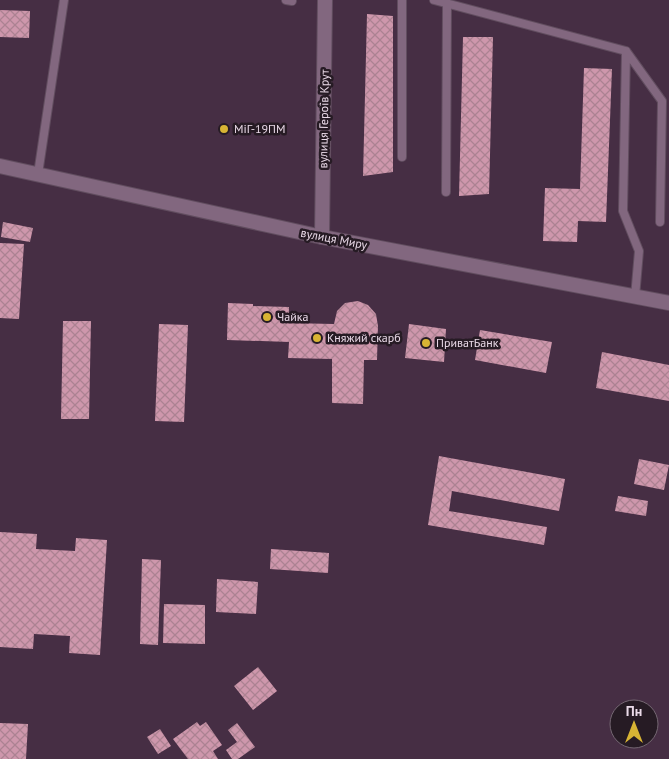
<svg xmlns="http://www.w3.org/2000/svg" width="669" height="759" viewBox="0 0 669 759" font-family="'PT Sans',sans-serif">
	<defs>
		<pattern id="building-cross-hatch" width="8" height="8" patternUnits="userSpaceOnUse" patternTransform="scale(1.25)"><rect width="8" height="8" fill="#ce97ac"/><path d="M0 0l8 8M0 8l8-8" fill="none" stroke="#ac8292"/></pattern>
	</defs>
	<rect width="100%" height="100%" fill="#462e44"/>
	<!-- building -->
	<path fill="url(#building-cross-hatch)" d="M0,10L30,11L29,38L0,37Z
		M367,14L393,16V172L363,176Z
		M463,37H493L489,194L459,196Z
		M584,68L612,69L606,222L578,221L577,242L543,241L545,188L580,189Z
		M3,222L33,228L30,242L1,237Z
		M0,243L24,244L19,319L0,318Z
		M358,301L368,305L376,314L378,326L377,360H364L363,404L332,403V359L288,358L289,342L227,340L228,303L253,304V306L289,307V323L334,324L337,311L345,303Z
		M63,321H91L89,419H61Z
		M159,324L188,325L184,422L155,421Z
		M409,324L446,329L444,362L405,358Z
		M480,330L552,342L546,373L475,360Z
		M602,352L669,365V401L596,388Z
		M439,456L565,479L559,511L452,491L449,511L547,527L544,545L428,525Z
		M639,459L669,465L664,490L634,484Z
		M618,496L648,501L646,516L615,511Z
		M0,532L37,534L36,549L75,551L76,538L107,540L100,655L69,653L70,636L34,634L33,649L0,647Z
		M271,549L329,553L328,573L270,569Z
		M142,559L161,560L158,645L140,644Z
		M217,579L258,582L256,614L216,612Z
		M164,604L205,605V644L163,643Z
		M258,667L277,691L253,710L234,686Z
		M197,722L200,726L206,722L222,745L213,751L218,759H188L173,739Z
		M0,723L28,724L26,759H0Z
		M237,723L255,747L238,759H232L226,750L237,742L228,730Z
		M160,729L171,746L158,754L147,737Z"/>
	<g fill="none" stroke-linecap="round" stroke-linejoin="round">
		<defs>
			<path id="service" d="M286,0L292,1
				M434,0L626,51L662,101L660,222
				M626,51L623,211L639,251L635,297
				M402,157V0
				M38,174L64,0
				M446,192L447,3"/>
			<path id="minor" d="M322,237L325,0"/>
			<path id="secondary" d="M0,166L322,237L669,303"/>
		</defs>
		<!-- service casing -->
		<use href="#service" stroke="#614d5f" stroke-width="10"/>
		<!-- minor casing -->
		<use href="#minor" stroke="#614d5f" stroke-width="16"/>
		<!-- secondary casing -->
		<use href="#secondary" stroke="#614d5f" stroke-width="16"/>
		<!-- service -->
		<use href="#service" stroke="#82677f" stroke-width="8"/>
		<!-- minor -->
		<use href="#minor" stroke="#82677f" stroke-width="14"/>
		<!-- secondary -->
		<use href="#secondary" stroke="#82677f" stroke-width="14"/>
	</g>
	<!-- markers -->
	<g fill="#d8b434" stroke="#261b24" stroke-width="2">
		<circle cx="224" cy="129" r="5"/>
		<circle cx="267" cy="317" r="5"/>
		<circle cx="317" cy="338" r="5"/>
		<circle cx="426" cy="343" r="5"/>
	</g>
	<g text-anchor="middle" stroke-width="5" stroke-linejoin="round" paint-order="stroke">
		<!-- street labels -->
		<g font-size="12" fill="#eadae8" stroke="#261b24">
			<text transform="translate(324 119) rotate(-89)" y="4">вулиця Героїв Крут</text>
			<text transform="translate(334 239) rotate(11)" y="4">вулиця Миру</text>
		</g>
		<!-- poi labels -->
		<g font-size="12" fill="#eadae8" stroke="#261b24" text-anchor="start">
			<text x="234" y="133">МіГ-19ПМ</text>
			<text x="277" y="321">Чайка</text>
			<text x="327" y="342">Княжий скарб</text>
			<text x="436" y="347">ПриватБанк</text>
		</g>
	</g>
	<!-- north arrow -->
	<g transform="translate(634 724)"><circle r="24" fill="#261b24" stroke="#746772"/>
	<path d="M0-4L9 19L0 12L-9 19Z" fill="#d8b434"/>
	<text y="-8" font-size="14" font-weight="bold" text-anchor="middle" fill="#eadae8">Пн</text>
	</g>
</svg>
